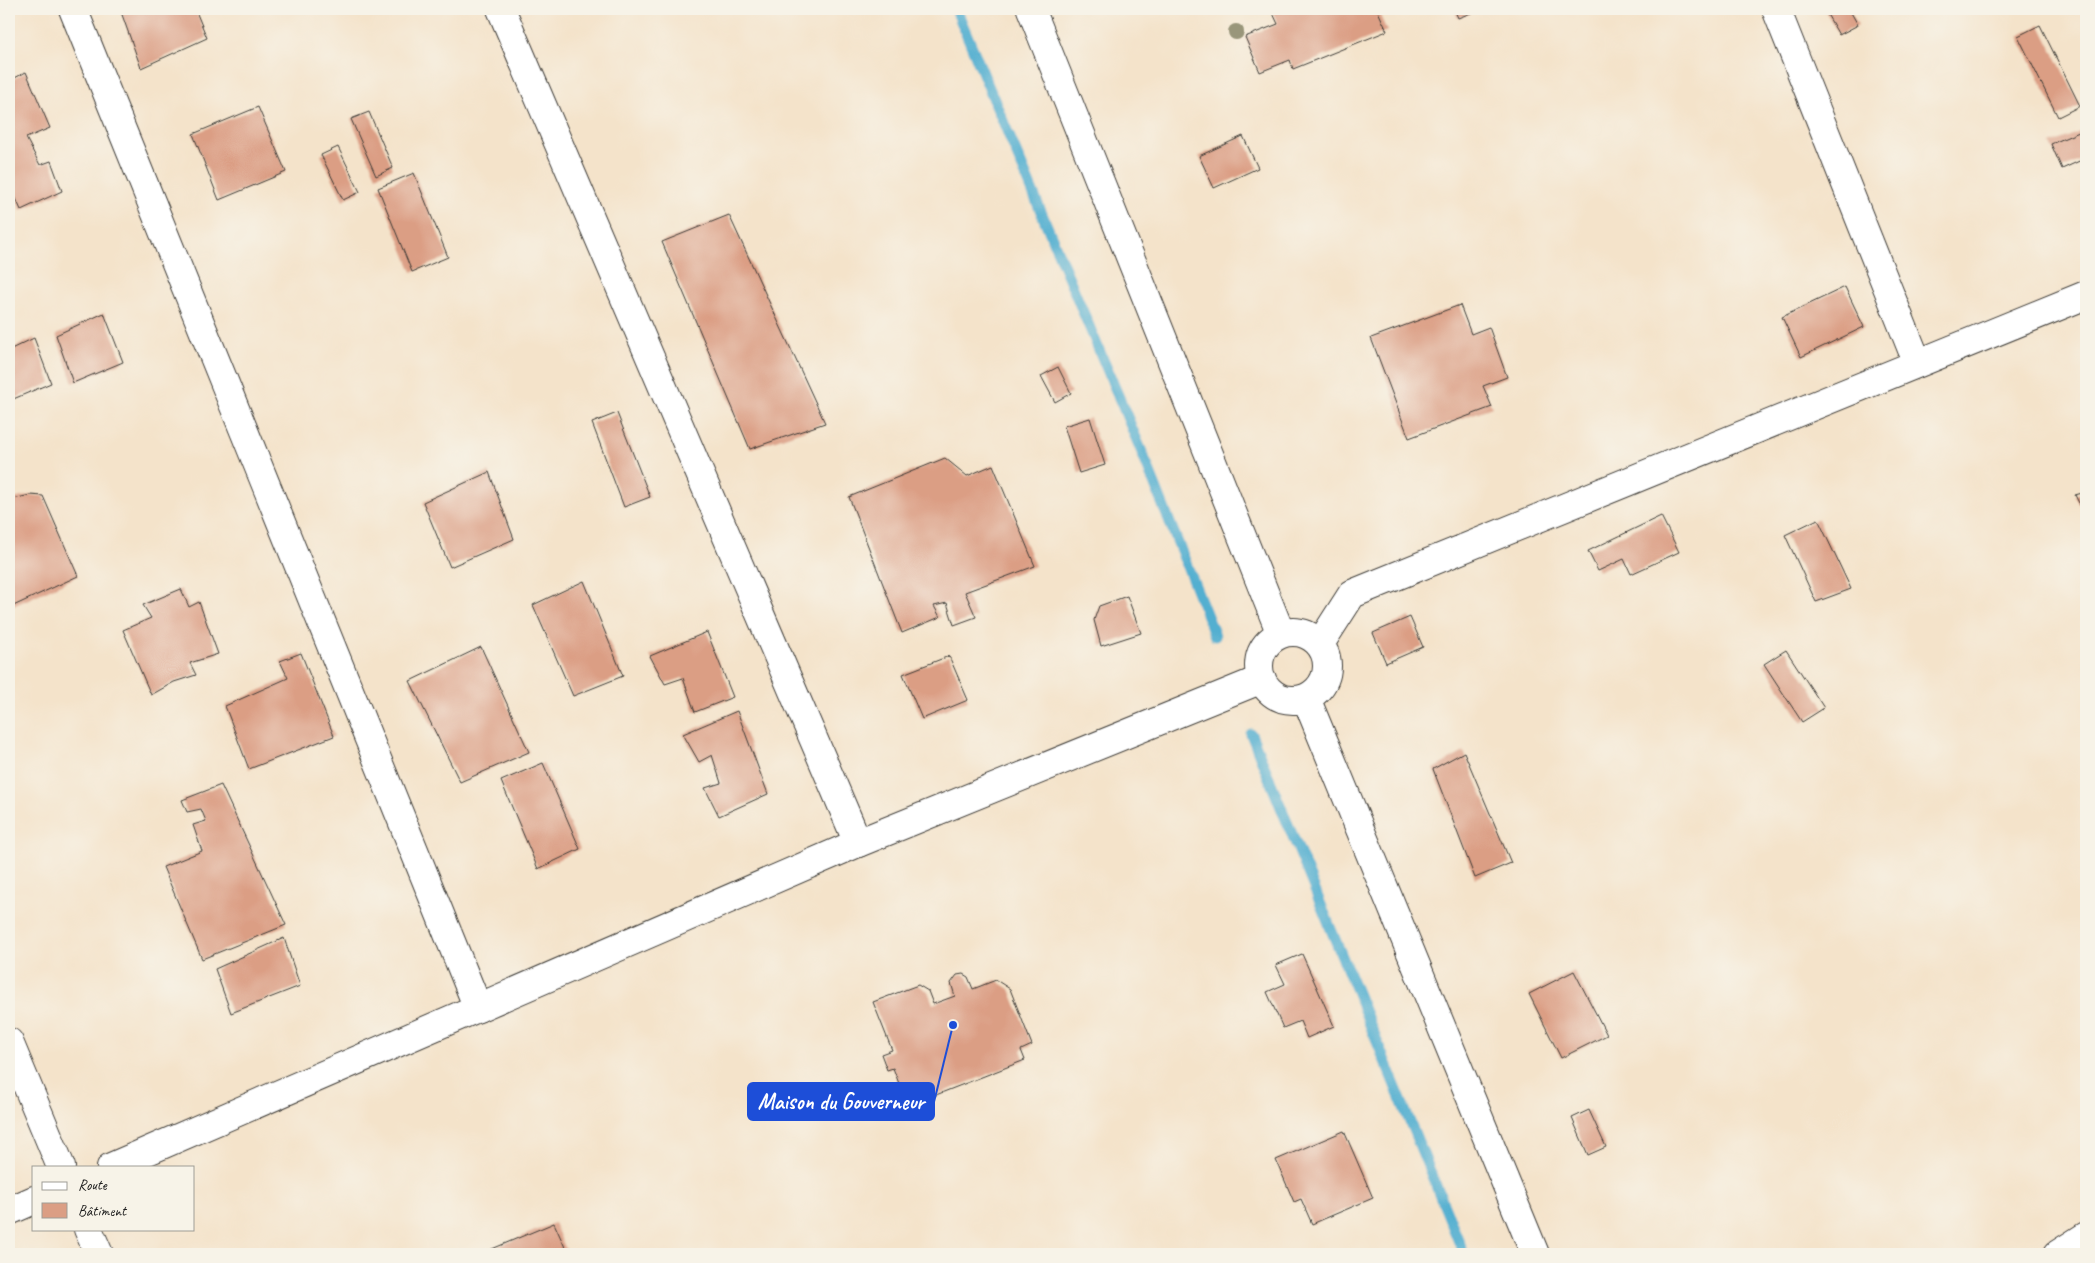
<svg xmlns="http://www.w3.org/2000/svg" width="2095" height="1263" viewBox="0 0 2095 1263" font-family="Caveat,sans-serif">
	<rect width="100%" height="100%" fill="#f7f3e8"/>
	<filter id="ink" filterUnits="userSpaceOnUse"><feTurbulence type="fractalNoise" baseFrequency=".02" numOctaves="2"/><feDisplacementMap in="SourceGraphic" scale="10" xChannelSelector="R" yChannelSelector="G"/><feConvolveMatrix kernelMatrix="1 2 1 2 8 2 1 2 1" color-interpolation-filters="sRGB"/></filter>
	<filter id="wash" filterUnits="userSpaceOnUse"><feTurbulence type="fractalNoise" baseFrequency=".0096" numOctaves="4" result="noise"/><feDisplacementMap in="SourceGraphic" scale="20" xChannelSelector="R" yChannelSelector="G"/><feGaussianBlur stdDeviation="1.12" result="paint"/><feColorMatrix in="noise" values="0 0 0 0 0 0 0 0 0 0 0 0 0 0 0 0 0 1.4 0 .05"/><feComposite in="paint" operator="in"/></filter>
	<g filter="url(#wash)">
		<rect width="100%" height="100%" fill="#f4e3ca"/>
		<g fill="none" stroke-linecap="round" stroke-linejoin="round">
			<!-- stream -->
			<path stroke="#52afd0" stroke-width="11" d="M956,9L1141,450L1215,636
				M1251,734L1464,1254"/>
		</g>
		<g id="blocks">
			<!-- building -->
			<path fill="#db9e84" d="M120,9H195L207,38L141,68Z
				M1271,9H1377L1387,31L1293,69L1290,60L1260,72L1245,37L1278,24Z
				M1454,9H1481L1458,18Z
				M1824,9H1849L1858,25L1839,35Z
				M2040,25L2080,106L2058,117L2018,36Z
				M26,72L50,128L26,138L40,165L51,161L62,191L21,210L9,183V81Z
				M258,107L286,172L219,200L193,134Z
				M369,112L393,168L376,176L351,119Z
				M2086,129V158L2062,169L2051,144Z
				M1243,136L1258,168L1214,188L1199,156Z
				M338,147L360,192L343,200L321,155Z
				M414,173L448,257L412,272L378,188Z
				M729,215L825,423L750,449L662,242Z
				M1845,287L1864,327L1801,357L1782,317Z
				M1460,305L1471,334L1489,327L1507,377L1483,386L1492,407L1409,438L1371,338Z
				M104,313L123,362L73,383L56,335Z
				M34,338L51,383L11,400L9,394V350Z
				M1058,367L1071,393L1055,402L1041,376Z
				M617,413L650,497L624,507L592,423Z
				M1090,418L1105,465L1079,473L1064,426Z
				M945,458L967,476L993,465L1035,566L965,592L976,617L954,625L947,603L934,606L940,617L902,633L849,497Z
				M489,472L514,539L450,567L423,502Z
				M2086,492V517L2075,495Z
				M30,495L43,496L78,576L9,608V500Z
				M1661,516L1679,552L1631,574L1624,559L1598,571L1588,551Z
				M1818,519L1851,589L1816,602L1785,535Z
				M584,581L623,676L573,696L533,605Z
				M181,589L189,607L199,602L218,654L190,663L196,675L174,682L151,695L123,630L151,618L143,605Z
				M1127,596L1141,633L1101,646L1094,620L1099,606Z
				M1410,617L1423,647L1386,663L1373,633Z
				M707,632L733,697L695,712L683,678L665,684L650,656Z
				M481,647L529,752L460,782L410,681Z
				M1786,650L1824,708L1802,722L1764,664Z
				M301,653L334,736L249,769L225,706L288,678L280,661Z
				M949,656L968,700L922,719L903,674Z
				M737,711L768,794L719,816L705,788L721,783L712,755L699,762L683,734Z
				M1464,752L1511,863L1475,878L1433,769Z
				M543,763L580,849L538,869L501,781Z
				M221,785L286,925L202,959L163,867L202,851L193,825L206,821L201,809L187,812L182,800Z
				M284,938L300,986L231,1013L215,969Z
				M1302,954L1334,1026L1307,1038L1300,1021L1283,1028L1267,992L1285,984L1276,965Z
				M1574,971L1607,1035L1561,1058L1529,994Z
				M963,974L968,977L973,989L996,980L1010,989L1032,1045L1021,1050L1025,1060L913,1104L910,1097L905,1099L893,1068L887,1070L881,1054L892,1050L873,1002L918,985L928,991L933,1004L955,996L951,983L957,975Z
				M1589,1110L1606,1147L1588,1155L1572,1118Z
				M1344,1131L1373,1198L1312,1224L1301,1199L1294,1202L1276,1160Z
				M554,1223L568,1254H480Z"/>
		</g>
	</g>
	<g filter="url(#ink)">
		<use href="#blocks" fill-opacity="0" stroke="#3c3a36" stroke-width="1"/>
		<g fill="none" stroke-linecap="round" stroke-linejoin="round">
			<defs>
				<path id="street" d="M73,9L478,1008
					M501,9L858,843
					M1776,9L1917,362
					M1320,644L1352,594L2086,295
					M9,1042L61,1167
					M88,1229L99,1254
					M2058,1254L2086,1236"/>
				<path id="secondary" d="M1031,9L1281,634
					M1259 666a34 34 0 1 1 68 0a34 34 0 1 1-68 0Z
					M1306,698L1535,1254
					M111,1167L858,843L1262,679
					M9,1211L34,1200"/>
			</defs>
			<!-- street casing -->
			<use href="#street" stroke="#3c3a36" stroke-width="30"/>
			<!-- secondary casing -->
			<use href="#secondary" stroke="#3c3a36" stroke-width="30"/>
			<!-- street -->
			<use href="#street" stroke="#fff" stroke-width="28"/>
			<!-- secondary -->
			<use href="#secondary" stroke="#fff" stroke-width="28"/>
		</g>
		<!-- trees -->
		<circle fill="#99967a" cx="1236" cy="32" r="8"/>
	</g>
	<!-- callouts -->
	<path fill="none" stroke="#1d4ed8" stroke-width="2" d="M953 1025L934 1102"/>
	<circle fill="#1d4ed8" stroke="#f7f3e8" stroke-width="2" cx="953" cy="1025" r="5"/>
	<rect fill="#1d4ed8" stroke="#1d4ed8" stroke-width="2" x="748" y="1083" width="186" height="37" rx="5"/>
	<g font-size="22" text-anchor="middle" font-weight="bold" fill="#fff">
		<text x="841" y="1109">Maison du Gouverneur</text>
	</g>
	<!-- margin -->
	<rect width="2095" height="1263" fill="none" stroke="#f7f3e8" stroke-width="30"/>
	<!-- legend -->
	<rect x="32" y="1166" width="162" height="65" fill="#f7f3e8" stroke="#9f9d96"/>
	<rect x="42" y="1182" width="25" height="8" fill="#ffffff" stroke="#9f9d96"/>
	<text x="78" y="1190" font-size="15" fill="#1c1c1c">Route</text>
	<rect x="42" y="1203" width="25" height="15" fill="#db9e84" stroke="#9f9d96"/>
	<text x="78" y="1216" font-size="15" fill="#1c1c1c">Bâtiment</text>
</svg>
